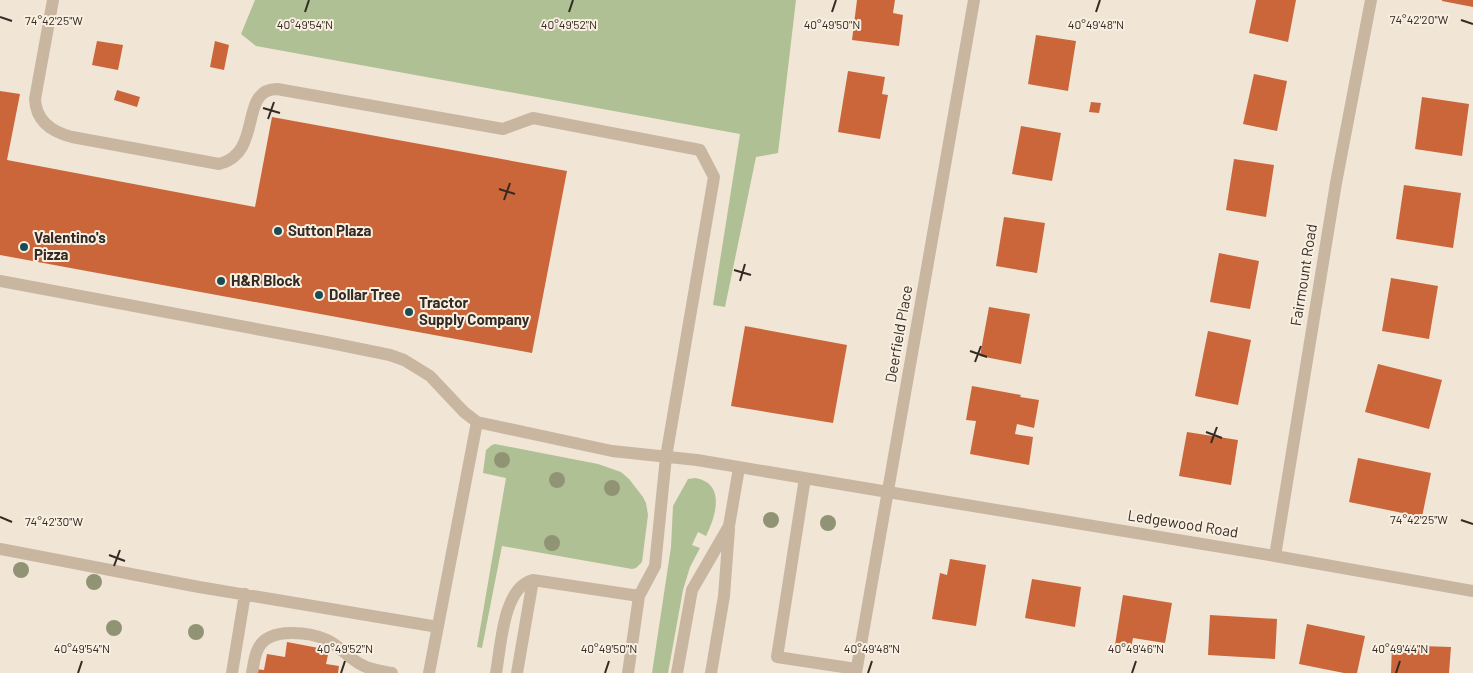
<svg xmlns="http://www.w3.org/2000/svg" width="1473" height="673" viewBox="0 0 1473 673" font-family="Barlow,sans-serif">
	<rect width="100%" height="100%" fill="#f1e5d5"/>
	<!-- green -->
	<path fill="#afc095" d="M255,0H796L778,153L756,157L725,307L713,305L740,134L256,46L241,34Z
		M495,444L598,464L621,472L629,479L643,497L646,503L648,515L642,562L636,568L632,569L502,546L482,648L477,647L506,478L483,473L486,450L492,445Z
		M695,478C726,483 716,516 706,536L698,532L692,545L700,548L690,567L683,590L668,673H652L671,547L673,506L688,479Z"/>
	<!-- building -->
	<path fill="#ca663a" d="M857,0H895L893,13L903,15L899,46L852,40Z
		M1256,0H1296L1288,42L1249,33Z
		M1442,0H1473V7L1442,1Z
		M1036,35L1076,41L1068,91L1028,84Z
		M97,41L123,45L118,70L92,65Z
		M215,41L229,45L224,70L210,67Z
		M848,71L885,77L882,94L888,95L880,139L838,132Z
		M1254,74L1287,81L1277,131L1243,124Z
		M117,90L140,97L137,107L114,100Z
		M0,91L20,94L7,160L255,207L272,117L567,171L532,353L0,255Z
		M1422,97L1469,104L1462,156L1415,149Z
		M1091,102L1101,103L1099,113L1089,112Z
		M1021,126L1061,133L1052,181L1012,174Z
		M1234,159L1274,165L1266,217L1226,210Z
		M1404,185L1461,193L1453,248L1396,239Z
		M1004,217L1045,223L1037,273L996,266Z
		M1219,253L1259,261L1250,309L1210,302Z
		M1391,278L1438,286L1429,339L1382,331Z
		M989,307L1030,314L1021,364L980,356Z
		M745,326L847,345L833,423L731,406Z
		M1208,331L1251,340L1238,405L1195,396Z
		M1378,364L1442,380L1429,429L1365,412Z
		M972,386L1021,395L1020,397L1039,400L1034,428L1017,424L1015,434L1033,437L1029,465L970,454L976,421L966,420Z
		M1187,432L1238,440L1231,485L1179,476Z
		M1358,458L1431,473L1422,517L1349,502Z
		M950,559L986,565L976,626L932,619L940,573L947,575Z
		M1032,579L1081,587L1075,627L1025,618Z
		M1123,595L1172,603L1165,643L1133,638L1131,648L1115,645Z
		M1210,615L1277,619L1275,659L1208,655Z
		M1307,624L1365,636L1357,673H1344L1299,664Z
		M287,642L329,650L326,664L339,666L338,673H255V669L264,670L267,654L285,657Z
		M1392,645L1451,647L1449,673H1391Z"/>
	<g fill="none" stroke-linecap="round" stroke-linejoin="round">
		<!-- service -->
		<path stroke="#c9b6a1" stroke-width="12" d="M53,0L35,99C36,121 52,132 72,137L219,164C264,153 238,89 277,89L503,129L533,118L700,150L714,177L666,457L655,566L639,596
			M0,281L326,342L390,355L404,360L430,376L464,412L477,422L612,451L697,460L888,492
			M805,478L777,657L856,669
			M0,549L199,587L438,627
			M232,673L245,594
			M252,673C254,664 254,655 259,647C270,627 310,632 327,640C340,646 349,659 362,665C371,670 382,671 392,673
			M429,673L477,422
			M496,673C501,646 503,587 533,580L639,596L628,673
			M517,673L533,580
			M677,673L692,590L729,526L739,468
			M711,673L724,596L729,529"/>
		<!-- minor -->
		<path stroke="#c9b6a1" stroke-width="12" d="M888,492L1275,556L1473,591
			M1275,556L1336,183L1371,0"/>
		<!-- tertiary -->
		<path stroke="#c9b6a1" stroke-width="12" d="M856,673L974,0"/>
	</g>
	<!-- trees -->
	<g fill="#909475">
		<circle cx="502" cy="460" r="8"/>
		<circle cx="557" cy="480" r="8"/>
		<circle cx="612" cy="488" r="8"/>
		<circle cx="771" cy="520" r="8"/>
		<circle cx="828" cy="523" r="8"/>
		<circle cx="552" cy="543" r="8"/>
		<circle cx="21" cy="570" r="8"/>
		<circle cx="94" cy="582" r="8"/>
		<circle cx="114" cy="628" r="8"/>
		<circle cx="196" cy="632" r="8"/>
	</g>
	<!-- ticks -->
	<path fill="none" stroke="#332a24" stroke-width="2" d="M305,12L309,0M569,12L573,0M832,12L836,0M1096,12L1100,0M0,17L12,21M1461,20L1473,24M263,108L280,113M268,119L274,102M499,189L515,194M504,200L510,183M734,270L751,275M740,281L745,264M970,351L987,357M975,362L981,346M1206,432L1222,438M1211,443L1217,427M0,517L12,522M1461,520L1473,524M109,555L125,561M114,566L120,550M78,673L82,661M341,673L345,661M605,673L609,661M868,673L872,661M1132,673L1136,661M1396,673L1400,661"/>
	<!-- markers -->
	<g fill="#194d55" stroke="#f9efe1" stroke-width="2">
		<circle cx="278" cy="231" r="5"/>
		<circle cx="24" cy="247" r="5"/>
		<circle cx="221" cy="281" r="5"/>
		<circle cx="319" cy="295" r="5"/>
		<circle cx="409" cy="312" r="5"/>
	</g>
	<g text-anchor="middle" stroke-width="4" stroke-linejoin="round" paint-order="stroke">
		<!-- poi labels -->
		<g font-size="15" font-weight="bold" fill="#332a24" stroke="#f9efe1" text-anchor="start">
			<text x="288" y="236">Sutton Plaza</text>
			<text x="34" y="243">Valentino's<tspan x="34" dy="17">Pizza</tspan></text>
			<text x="231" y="286">H&amp;R Block</text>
			<text x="329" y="300">Dollar Tree</text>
			<text x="419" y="308">Tractor<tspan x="419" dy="17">Supply Company</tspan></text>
		</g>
		<!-- street labels -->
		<g font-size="15" fill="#332a24" stroke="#f9efe1">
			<text transform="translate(1304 275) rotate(-81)" y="5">Fairmount Road</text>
			<text transform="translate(899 334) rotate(-80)" y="5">Deerfield Place</text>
			<text transform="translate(1183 524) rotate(9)" y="5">Ledgewood Road</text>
		</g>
	</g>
	<g font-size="12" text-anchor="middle" fill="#332a24" stroke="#f9efe1" stroke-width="4" stroke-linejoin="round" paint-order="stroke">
		<text x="1419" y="24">74°42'20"W</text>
		<text x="54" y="25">74°42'25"W</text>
		<text x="305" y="29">40°49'54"N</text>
		<text x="569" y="29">40°49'52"N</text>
		<text x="832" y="29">40°49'50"N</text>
		<text x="1096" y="29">40°49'48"N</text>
		<text x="1419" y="524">74°42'25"W</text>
		<text x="54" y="526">74°42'30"W</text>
		<text x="82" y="653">40°49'54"N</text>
		<text x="345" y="653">40°49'52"N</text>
		<text x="609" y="653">40°49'50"N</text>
		<text x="872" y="653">40°49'48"N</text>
		<text x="1136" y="653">40°49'46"N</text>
		<text x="1400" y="653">40°49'44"N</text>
	</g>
</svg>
